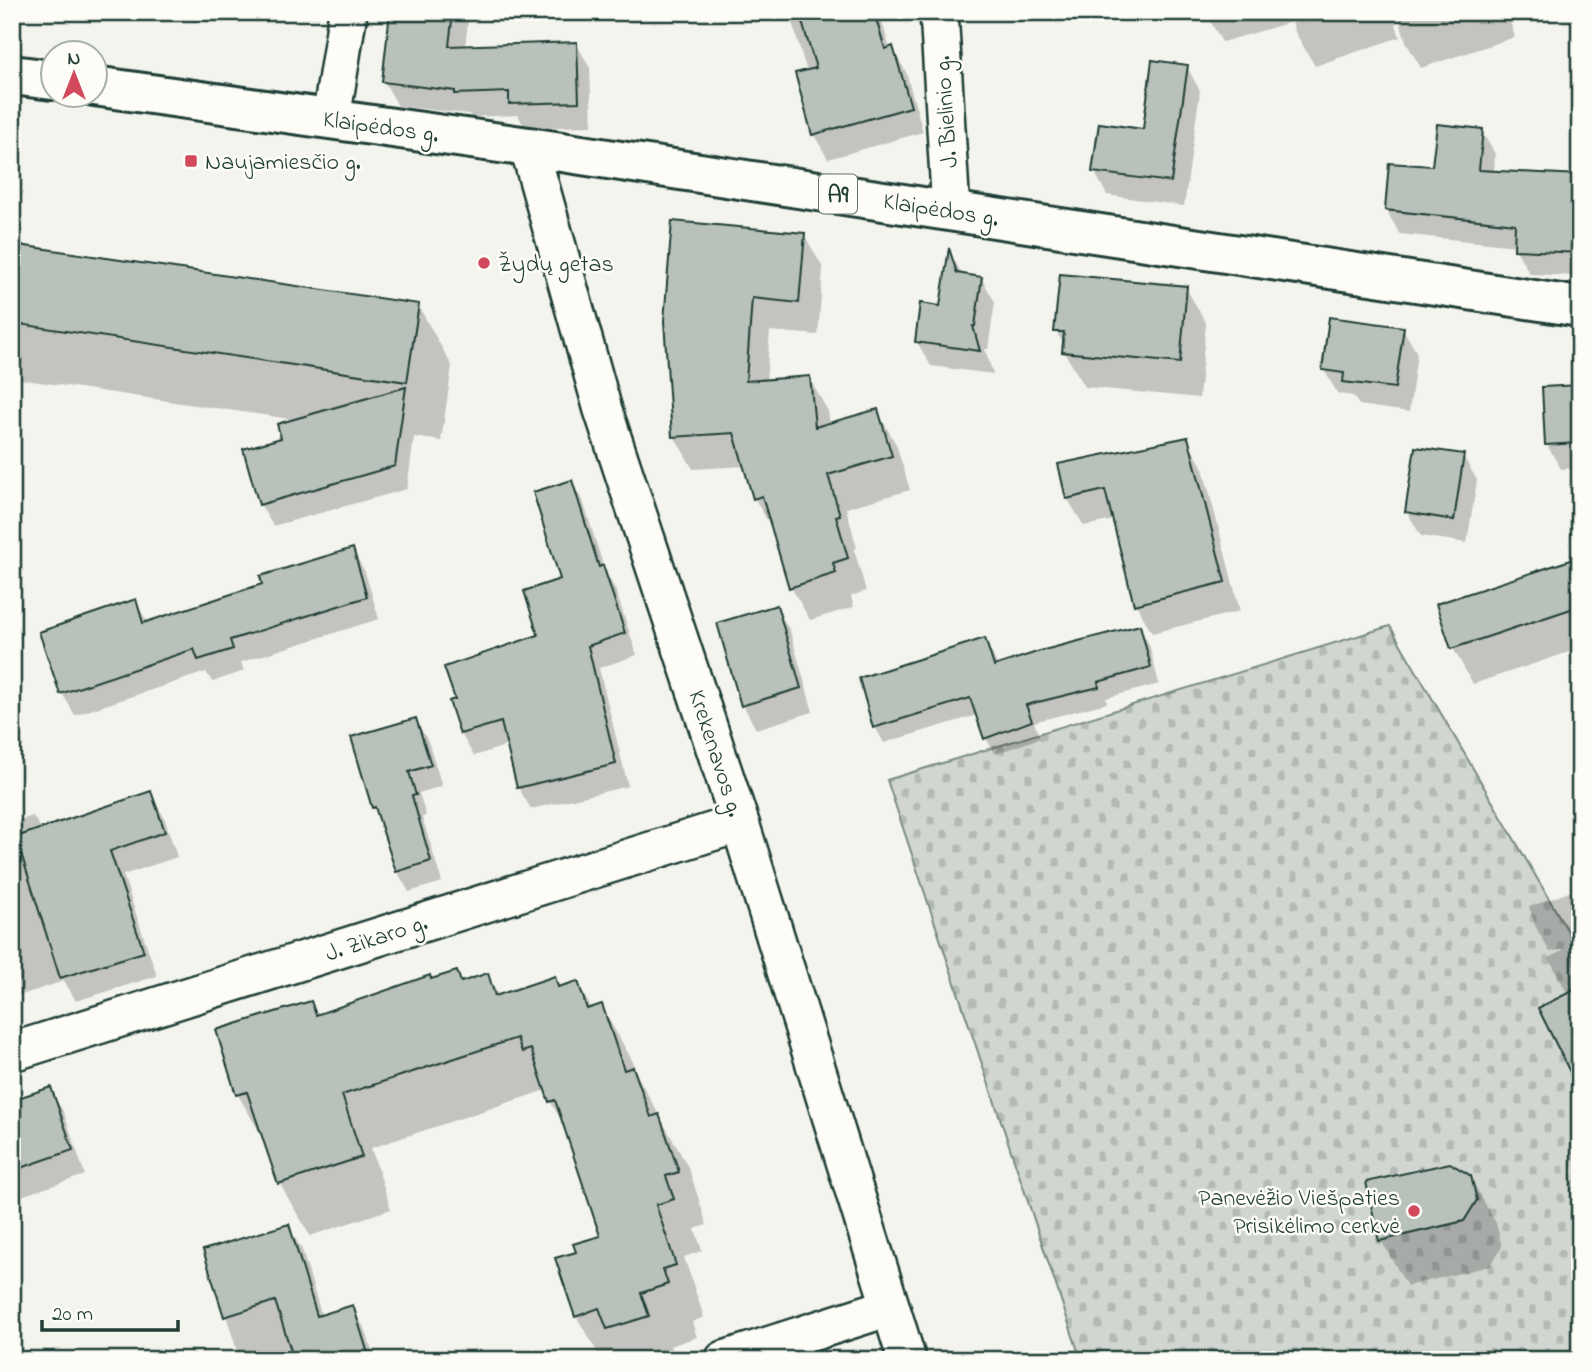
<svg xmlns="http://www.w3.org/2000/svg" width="1592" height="1372" viewBox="0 0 1592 1372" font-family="'Indie Flower',sans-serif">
	<defs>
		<pattern id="cemetery-stones" width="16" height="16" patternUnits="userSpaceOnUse" patternTransform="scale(1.75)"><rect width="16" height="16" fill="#d1d6d1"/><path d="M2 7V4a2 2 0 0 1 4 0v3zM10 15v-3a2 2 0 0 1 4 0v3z" fill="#b3b9b4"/></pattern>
	</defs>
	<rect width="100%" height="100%" fill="#f4f4ef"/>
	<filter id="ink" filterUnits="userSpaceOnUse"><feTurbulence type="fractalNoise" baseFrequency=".0143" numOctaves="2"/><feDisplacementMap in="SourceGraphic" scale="14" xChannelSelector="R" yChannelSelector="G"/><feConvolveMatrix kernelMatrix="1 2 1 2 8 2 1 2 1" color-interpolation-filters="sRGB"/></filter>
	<g filter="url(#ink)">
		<!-- cemetery -->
		<path fill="url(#cemetery-stones)" stroke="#788a82" stroke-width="2" d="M1390,626L1580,952V1358L1579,1360H1081L887,780Z"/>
		<!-- shadow -->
		<path fill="#0003" d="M12,12H14V30H12Z
			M275,12H314L313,17Z
			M392,12H469L465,48L576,43L590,68L592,126L525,128L518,115L471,117L469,114L398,106L384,81Z
			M789,12H879L890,49L892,48L906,72L923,132L828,159L814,135L797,75L807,72Z
			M1205,12H1392L1400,37L1315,66L1295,32L1292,22L1222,42Z
			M1397,12H1507L1515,37L1421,68L1407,44Z
			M1187,67L1200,91L1184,206L1107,195L1094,171L1144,131Z
			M1481,130L1495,154L1494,172L1580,176V276L1530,274L1516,250V246L1400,234L1386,210L1434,167Z
			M804,234L823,268L818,335L770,331L766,381L809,378L828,411L830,425L877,411L896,444L910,490L846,508L857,548L854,549L866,591L851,596L854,607L810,620L791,587L774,532L755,499L745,466L693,469L674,436L665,321Z
			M12,246L418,305L452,366L441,441L414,437L407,489L273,526L260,504L284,439L297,420L12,378Z
			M950,253L962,274L981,278L995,302L988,349H985L993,374L931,366L917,342L941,308Z
			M1186,288L1206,323L1199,398L1085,387L1064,352L1065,346L1056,331Z
			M1403,329L1417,353L1409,412L1359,405L1353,396L1338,394L1324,370Z
			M1580,386V468L1561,469L1547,445Z
			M1187,439L1203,468L1240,611L1152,633L1136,604L1114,520L1084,526L1067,498Z
			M1463,456L1477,480L1467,543L1421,536L1407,512Z
			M572,482L584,504L605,571L615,589L637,655L599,668L628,786L531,809L518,787L508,745L474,756L461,734L541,636L562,580Z
			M352,550L365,572L379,619L241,662L244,671L212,682L206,672L75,715L62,693L135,601L148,623L265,585Z
			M1580,559V685L1569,652L1473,684L1453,648Z
			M776,607L790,631L813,712L756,729L743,705Z
			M1139,628L1149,644L1159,684L1106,698L1107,703L1034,722L1040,738L995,754L986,738L977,715L884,743L875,727L984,640L994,657L997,666Z
			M416,720L428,741L442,786L419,793L426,816L422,817L442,882L409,892L397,871L381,819L374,807Z
			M150,793L164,817L177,857L123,875L157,976L76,1001L64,981L12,998V823L33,816L42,830Z
			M1580,888V1085L1568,995L1549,958L1564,950V949L1550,952L1536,928L1529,907Z
			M456,973L462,984L487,975L499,996L554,978L560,988L577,983L592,1009L601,1006L631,1058L638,1077L689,1169L707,1225L695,1229L702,1251L684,1257L704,1317L692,1322L697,1337L670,1346L675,1360H602L576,1316L578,1253L603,1237L567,1130L550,1101L546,1090L371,1148L391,1209L310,1236L280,1184L267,1145L238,1095L218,1032L310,1003L318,1016Z
			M50,1089L64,1113L85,1175L12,1199V1102Z
			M1470,1177L1496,1223L1502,1247L1490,1266L1407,1286L1381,1240Z
			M288,1226L302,1250L322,1317L352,1307L366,1331L375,1360H240L206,1251Z"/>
		<!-- building -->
		<path fill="#b9c1bb" stroke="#1f3d34" stroke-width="2" d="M390,12H453L449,46L577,42L579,102L509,104V92L455,94V91L382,82Z
			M799,12H874L885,49L893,46L911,107L812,135L795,73L816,68Z
			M1152,60L1188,65L1171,182L1092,172L1099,123L1143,129Z
			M1437,124L1483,129L1479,170L1580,175V253L1514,250L1515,224L1385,210L1389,163L1432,166Z
			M672,221L805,233L799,303L752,298L746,381L810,376L815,427L878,409L892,456L828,475L840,515L836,516L848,558L833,563L836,573L789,588L762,496L753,499L734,433L672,437L664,321Z
			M12,244L419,304L407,382L12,323Z
			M949,248L957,273L982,277L975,326H973L980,351L915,342L920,303L940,306Z
			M1060,274L1187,286L1180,363L1062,352L1064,332H1054Z
			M1329,317L1404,327L1395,388L1343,382L1344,373L1322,370Z
			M1580,385V443L1545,445L1542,387Z
			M406,387L395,466L259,505L243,449L281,438L277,424Z
			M1188,437L1225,582L1134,605L1105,490L1066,499L1058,464Z
			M1415,447L1464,454L1454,520L1405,512Z
			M572,480L599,567L603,565L625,633L588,646L616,764L517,788L501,722L460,734L449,701L455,699L444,667L538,635L524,591L560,579L533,492Z
			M353,548L367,597L230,640L233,649L198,660L194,649L60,694L39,632L136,599L143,623L262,584L260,576Z
			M1580,557V606L1451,649L1436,604Z
			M777,605L801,688L741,706L717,623Z
			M1140,625L1151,667L1098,682L1099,687L1026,705L1032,721L984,739L970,698L873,728L859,678L985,638L994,666L1040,651Z
			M416,718L431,765L409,772L416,795L412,796L431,861L396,872L375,807L372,808L351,737Z
			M151,791L165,832L110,851L144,952L60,978L16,837Z
			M457,971L461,982L488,973L495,996L555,976L558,987L578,981L587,1009L602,1004L624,1070L633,1067L651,1117L659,1114L679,1172L666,1176L674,1199L656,1205L676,1265L663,1269L668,1284L641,1293L649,1316L607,1329L599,1308L575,1317L555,1258L576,1252L573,1244L600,1236L555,1100L549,1102L531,1049L522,1052L517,1038L342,1095L362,1157L278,1184L247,1092L236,1095L216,1030L311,1001L316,1015L430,975L431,979Z
			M1580,987V1092L1538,1008Z
			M51,1087L73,1150L12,1171V1100Z
			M1450,1163L1471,1176L1477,1200L1464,1221L1379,1241L1366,1182Z
			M289,1224L317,1316L353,1305L370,1360H294L275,1301L224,1317L203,1250Z"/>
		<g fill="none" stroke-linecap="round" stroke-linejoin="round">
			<defs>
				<path id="minor" d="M939,12L951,211
					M331,119L348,12
					M529,147L603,410L740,823L907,1360
					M12,1052L740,823
					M724,1360L890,1307"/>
				<path id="trunk" d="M12,75L52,80
					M94,86L529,147L1580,307"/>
			</defs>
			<!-- minor casing -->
			<use href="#minor" stroke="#1f3d34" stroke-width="42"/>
			<!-- trunk casing -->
			<use href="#trunk" stroke="#1f3d34" stroke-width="44"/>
			<!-- minor -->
			<use href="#minor" stroke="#fdfcf7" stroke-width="37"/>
			<!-- trunk -->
			<use href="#trunk" stroke="#fdfcf7" stroke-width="38"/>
		</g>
	</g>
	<!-- markers -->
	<g fill="#d1495b" stroke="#fdfcf7" stroke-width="2.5">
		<rect x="184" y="154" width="14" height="14" rx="3.5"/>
		<circle cx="484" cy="263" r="7"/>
		<circle cx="1414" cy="1211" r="7"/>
	</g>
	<g text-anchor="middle" stroke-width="5" stroke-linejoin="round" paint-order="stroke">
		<!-- shield labels -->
		<rect fill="#fdfcf7" stroke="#62766e" stroke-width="2" x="819" y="174.5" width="38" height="39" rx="5"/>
		<g font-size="23" font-weight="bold" fill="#1f3d34">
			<text x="838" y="202">A9</text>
		</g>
		<!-- street labels -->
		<g font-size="24" fill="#1f3d34" stroke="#fdfcf7">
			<text transform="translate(945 112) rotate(-94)" y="8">J. Bielinio g.</text>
			<text transform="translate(381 126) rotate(8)" y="8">Klaipėdos g.</text>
			<text transform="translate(941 209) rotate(9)" y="8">Klaipėdos g.</text>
			<text transform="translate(717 753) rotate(72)" y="8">Krekenavos g.</text>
			<text transform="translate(376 937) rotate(-18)" y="8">J. Zikaro g.</text>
		</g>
		<!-- poi labels -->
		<g font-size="24" fill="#1f3d34" stroke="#fdfcf7" text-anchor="start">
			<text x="205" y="169">Naujamiesčio g.</text>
			<text x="498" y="271">Žydų getas</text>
			<text x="1400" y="1205" text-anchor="end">Panevėžio Viešpaties<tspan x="1400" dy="28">Prisikėlimo cerkvė</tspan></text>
		</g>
	</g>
	<!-- margin -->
	<rect width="1592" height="1372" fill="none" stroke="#fdfcf7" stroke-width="42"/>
	<rect x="21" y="21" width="1550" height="1330" fill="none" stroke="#1f3d34" stroke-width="2.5" filter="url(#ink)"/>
	<!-- north arrow -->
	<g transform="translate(74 74)"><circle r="33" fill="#fdfcf7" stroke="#a4b0a9" stroke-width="2"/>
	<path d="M0-5L12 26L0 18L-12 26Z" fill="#d1495b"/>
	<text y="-10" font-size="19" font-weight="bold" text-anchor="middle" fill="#1f3d34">N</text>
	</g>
	<!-- scale -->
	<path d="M42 1320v10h136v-10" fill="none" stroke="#1f3d34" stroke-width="3.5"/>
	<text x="52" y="1320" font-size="21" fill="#1f3d34" stroke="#fdfcf7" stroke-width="5" paint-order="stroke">20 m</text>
</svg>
